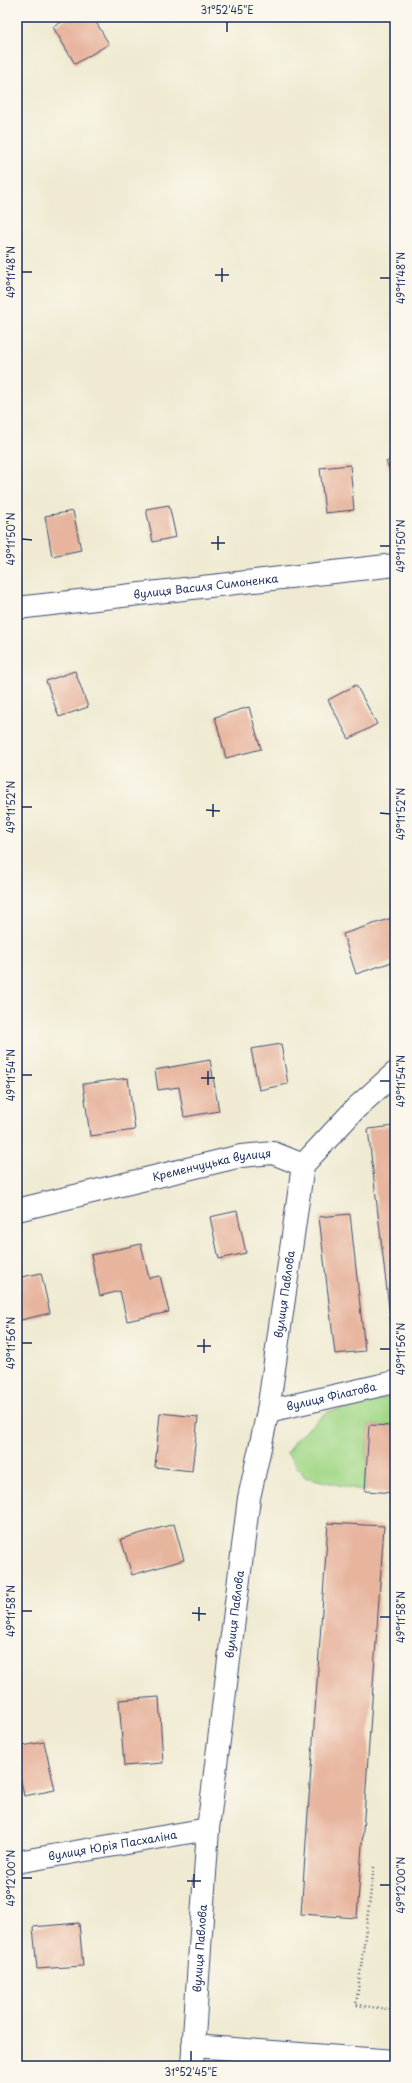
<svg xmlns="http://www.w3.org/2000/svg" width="412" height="2083" viewBox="0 0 412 2083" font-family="'Playpen Sans',sans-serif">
	<rect width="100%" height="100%" fill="#fbf7ec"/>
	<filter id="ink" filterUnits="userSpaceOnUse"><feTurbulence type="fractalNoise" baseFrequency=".025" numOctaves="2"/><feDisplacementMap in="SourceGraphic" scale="8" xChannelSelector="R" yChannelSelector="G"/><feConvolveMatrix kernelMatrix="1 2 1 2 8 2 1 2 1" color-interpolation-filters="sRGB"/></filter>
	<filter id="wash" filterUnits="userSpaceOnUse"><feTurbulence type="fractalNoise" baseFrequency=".012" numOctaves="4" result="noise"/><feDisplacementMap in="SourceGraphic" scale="16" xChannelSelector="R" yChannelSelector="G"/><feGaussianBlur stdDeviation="0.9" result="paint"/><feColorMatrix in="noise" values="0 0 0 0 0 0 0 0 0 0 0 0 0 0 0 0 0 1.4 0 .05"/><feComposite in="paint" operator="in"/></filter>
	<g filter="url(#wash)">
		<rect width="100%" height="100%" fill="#efead1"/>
		<!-- green -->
		<path fill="#a3d889" stroke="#5f8474" d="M395,1396V1426L369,1425L365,1491L305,1477L287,1453L295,1440L327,1412Z"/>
		<g id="blocks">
			<!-- building -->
			<path fill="#e7b49d" d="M70,17H93L109,44L75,64L53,27Z
				M395,457V479L386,462Z
				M350,465L354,510L325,513L320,468Z
				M169,505L176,537L153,542L146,509Z
				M73,511L81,550L52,556L45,516Z
				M75,671L88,707L59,717L46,681Z
				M356,685L377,724L349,739L328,700Z
				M249,707L261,749L226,758L215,717Z
				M395,917V961L356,974L343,934Z
				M281,1044L288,1084L259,1090L251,1049Z
				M210,1060L219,1111L184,1117L179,1087L158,1090L155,1070Z
				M128,1078L135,1130L90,1136L83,1084Z
				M395,1126V1341L393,1342L368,1129Z
				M237,1211L246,1253L219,1259L210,1217Z
				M350,1214L365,1351L335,1354L319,1217Z
				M141,1244L149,1278L160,1276L169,1312L127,1321L120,1291L100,1296L91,1255Z
				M41,1273L50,1313L17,1321V1278Z
				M160,1413L198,1417L192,1471L155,1467Z
				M369,1425L395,1426V1493L365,1491Z
				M328,1523L384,1526L357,1918L301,1914Z
				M174,1524L184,1560L132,1575L121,1539Z
				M159,1697L163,1763L124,1766L119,1700Z
				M44,1742L55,1790L24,1796L17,1761V1747Z
				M79,1923L83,1966L37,1969L33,1927Z"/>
		</g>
	</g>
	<g filter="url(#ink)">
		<use href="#blocks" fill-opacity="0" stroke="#3b4b6f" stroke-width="1"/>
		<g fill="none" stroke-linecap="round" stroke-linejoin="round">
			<defs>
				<g id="minor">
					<path id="s1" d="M17,608L395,565"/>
					<path id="s2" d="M17,1210L241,1156L273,1153L303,1165L356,1108L395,1073"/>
					<path id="s3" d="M268,1411L395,1382"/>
					<path id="s4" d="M17,1862L208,1829"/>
					<path d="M193,2046L395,2061"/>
					<path id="s5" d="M192,2066L208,1829L249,1498L268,1411L303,1165"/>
				</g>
			</defs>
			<!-- minor casing -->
			<use href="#minor" stroke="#3b4b6f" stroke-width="24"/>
			<!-- path -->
			<path stroke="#3b4b6f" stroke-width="2.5" stroke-dasharray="1 3" stroke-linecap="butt" d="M374,1867L356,2005L395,2010"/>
			<!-- minor -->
			<use href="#minor" stroke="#fff" stroke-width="22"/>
		</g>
	</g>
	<!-- ticks -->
	<path fill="none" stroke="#1b2f5e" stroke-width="1.5" d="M227,32V22M22,272H32M215,275H229M380,278H390M222,282V268M22,539L32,540M211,543H225M380,546H390M218,550V536M22,807H32M206,810L220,811M380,813L390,814M213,817V804M22,1075H32M201,1078H215M380,1081H390M208,1085V1071M22,1343H32M197,1346H211M380,1349H390M204,1353V1339M22,1611H32M192,1613L206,1614M380,1617H390M199,1621V1607M22,1878H32M187,1881H201M380,1885H390M194,1888V1874M191,2061V2051"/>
	<g text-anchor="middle" stroke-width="3" stroke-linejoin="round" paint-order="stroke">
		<!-- street labels -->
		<g font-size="11" fill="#1b2f5e" stroke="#fbf7ec">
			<text dy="4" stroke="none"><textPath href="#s1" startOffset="190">вулиця Василя Симоненка</textPath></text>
			<text dy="4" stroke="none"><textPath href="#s2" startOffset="200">Кременчуцька вулиця</textPath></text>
			<text dy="4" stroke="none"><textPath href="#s5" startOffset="778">вулиця Павлова</textPath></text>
			<text dy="4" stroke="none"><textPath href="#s3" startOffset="65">вулиця Філатова</textPath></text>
			<text dy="4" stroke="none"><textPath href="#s5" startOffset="454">вулиця Павлова</textPath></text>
			<text dy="4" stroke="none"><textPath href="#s4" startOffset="97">вулиця Юрія Пасхаліна</textPath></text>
			<text dy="4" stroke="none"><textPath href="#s5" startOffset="118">вулиця Павлова</textPath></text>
		</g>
	</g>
	<!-- margin -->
	<rect width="412" height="2083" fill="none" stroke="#fbf7ec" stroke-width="44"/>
	<rect x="22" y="22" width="368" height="2039" fill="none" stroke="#1b2f5e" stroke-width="1.5"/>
	<g font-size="10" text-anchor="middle" fill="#1b2f5e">
		<text x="227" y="14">31°52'45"E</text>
		<text transform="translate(11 272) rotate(-90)" y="4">49°11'48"N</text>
		<text transform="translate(401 278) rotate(-90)" y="4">49°11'48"N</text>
		<text transform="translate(11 539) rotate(-90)" y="4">49°11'50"N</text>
		<text transform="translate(401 546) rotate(-90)" y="4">49°11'50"N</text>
		<text transform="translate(11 807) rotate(-90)" y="4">49°11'52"N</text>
		<text transform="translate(401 814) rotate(-90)" y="4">49°11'52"N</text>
		<text transform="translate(11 1075) rotate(-90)" y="4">49°11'54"N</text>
		<text transform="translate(401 1081) rotate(-90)" y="4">49°11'54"N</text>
		<text transform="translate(11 1343) rotate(-90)" y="4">49°11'56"N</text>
		<text transform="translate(401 1349) rotate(-90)" y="4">49°11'56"N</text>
		<text transform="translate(11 1611) rotate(-90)" y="4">49°11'58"N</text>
		<text transform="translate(401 1617) rotate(-90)" y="4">49°11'58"N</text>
		<text transform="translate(11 1878) rotate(-90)" y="4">49°12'00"N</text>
		<text transform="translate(401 1885) rotate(-90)" y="4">49°12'00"N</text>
		<text x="191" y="2076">31°52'45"E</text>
	</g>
</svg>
